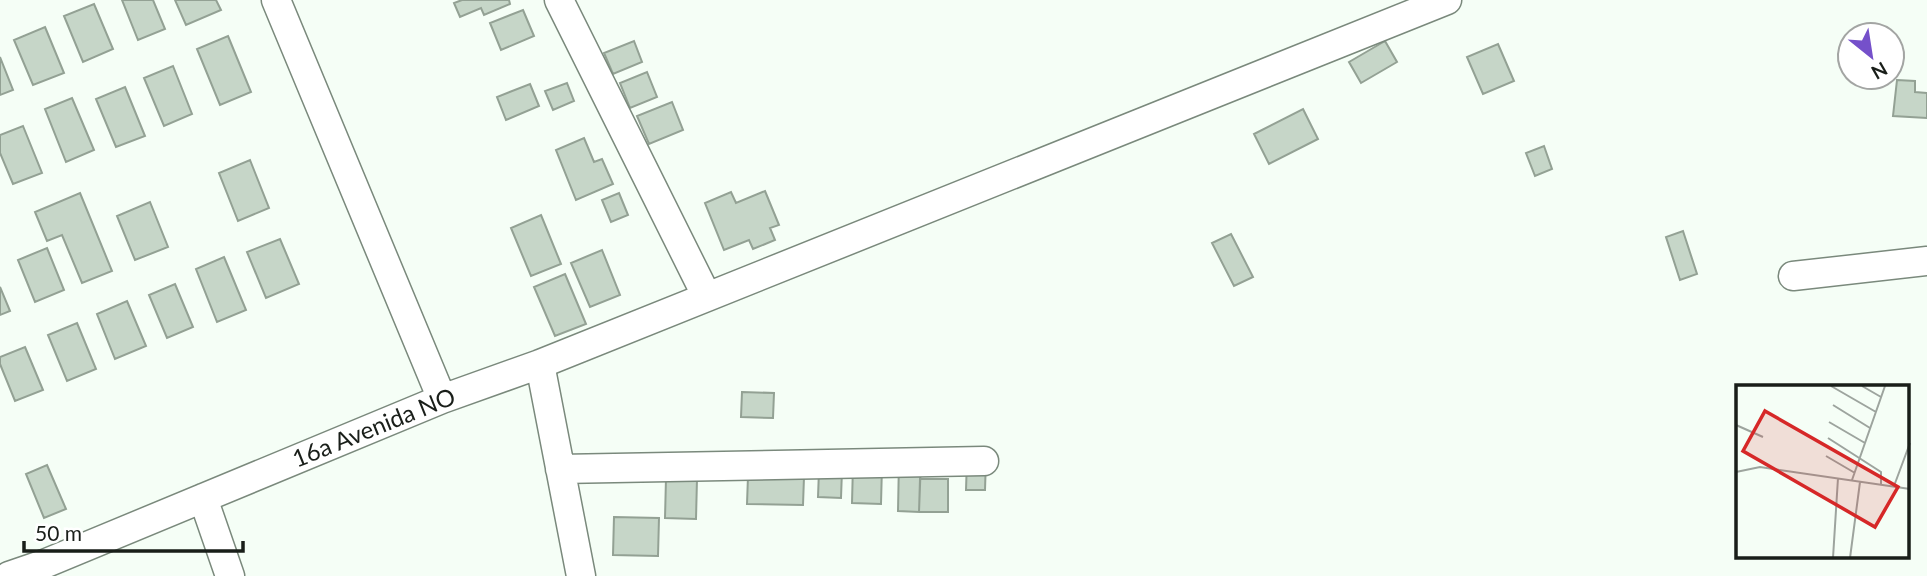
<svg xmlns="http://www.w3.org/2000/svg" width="1927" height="576" viewBox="0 0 1927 576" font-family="Lato,sans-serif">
	<rect width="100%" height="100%" fill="#f5fef6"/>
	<!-- building -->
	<path fill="#c6d6c8" stroke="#93a194" stroke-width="2" d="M122,0H153L165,29L138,40Z
		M175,0H216L221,10L186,25Z
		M462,0H509L510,4L484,15L481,8L460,17L454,3Z
		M94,4L113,49L83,62L64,16Z
		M523,10L534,36L501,50L490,23Z
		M45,27L64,73L33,85L14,40Z
		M228,36L251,92L220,105L197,49Z
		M634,41L642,62L613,74L604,53Z
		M1385,41L1397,62L1361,83L1349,62Z
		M1498,44L1514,81L1483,94L1467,57Z
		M0,57L13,90L0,95Z
		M173,66L192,114L164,126L144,78Z
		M647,72L657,97L630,108L620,83Z
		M1897,80L1915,81V92L1927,93V118L1893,116Z
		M567,83L574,101L553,110L545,91Z
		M530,84L539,106L506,120L497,97Z
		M125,87L145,136L116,147L96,99Z
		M72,98L94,150L66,162L45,109Z
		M672,102L683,130L649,144L637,116Z
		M1303,109L1318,139L1269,164L1254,134Z
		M23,126L42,173L13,184L0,153V135Z
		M584,138L594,162L602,159L613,184L576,200L556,150Z
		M1544,146L1552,169L1535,176L1526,153Z
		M250,160L269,208L238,221L219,173Z
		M765,191L779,225L770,228L775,240L753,249L749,240L724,250L705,203L731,192L736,203Z
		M80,193L112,271L82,283L62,235L47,241L35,212Z
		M619,193L628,215L611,222L602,200Z
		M150,202L168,247L135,260L117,216Z
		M541,215L561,264L531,276L511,228Z
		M1683,231L1697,274L1680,280L1666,237Z
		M1231,234L1253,277L1234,286L1212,243Z
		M280,239L299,284L266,298L247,252Z
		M47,248L64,290L35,302L18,260Z
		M602,250L620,295L590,307L571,263Z
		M224,257L246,310L217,322L196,269Z
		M565,274L586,324L555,336L534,287Z
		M175,284L193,327L167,338L149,295Z
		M0,287L10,311L0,315Z
		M127,301L146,346L115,359L97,314Z
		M77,323L96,369L67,381L48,335Z
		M25,347L43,390L15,401L0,364V357Z
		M742,392L774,393L773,418L741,417Z
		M967,458H986L985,490H966Z
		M899,460H921L919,512L898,511Z
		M47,465L66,509L44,518L26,474Z
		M853,465L882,466L881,504L852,503Z
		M819,470H842L841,498L818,497Z
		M748,476L804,477L803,505L747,504Z
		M666,478L697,479L696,519L665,518Z
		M920,479H948V512H919Z
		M614,517L659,518L658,556L613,555Z"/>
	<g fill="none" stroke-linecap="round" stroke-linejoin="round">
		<defs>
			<path id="street" d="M276,0L442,399
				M559,0L707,297
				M1793,276L1927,261
				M540,364L581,576
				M560,469L984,461
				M203,498L230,576
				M9,576L44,564L442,399L540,364L1447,0"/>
		</defs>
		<!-- street casing -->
		<use href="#street" stroke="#7a897c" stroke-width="31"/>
		<!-- street -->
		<use href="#street" stroke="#fff" stroke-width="28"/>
	</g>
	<g text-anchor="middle" stroke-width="5" stroke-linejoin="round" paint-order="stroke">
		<!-- street labels -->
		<g font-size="24" fill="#191e19" stroke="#fff">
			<text transform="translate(374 428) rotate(-22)" y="8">16a Avenida NO</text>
		</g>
	</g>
	<!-- overview -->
	<g transform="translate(1736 385)">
		<rect width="173" height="173" fill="#f5fef6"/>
		<path fill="none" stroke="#9da49e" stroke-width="2" d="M95,1L140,27M126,1L145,12M97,20L134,43M93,37L129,58M0,40L27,52M92,53L145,87V100M90,71L119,88M0,87L24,82L174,104M116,95L149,1M158,101L174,58M97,173L102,93M114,173L124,97"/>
		<path fill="#d62828" fill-opacity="0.15" stroke="#d62828" stroke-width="3.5" d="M29,26L162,102L139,142L7,66Z"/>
		<rect width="173" height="173" fill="none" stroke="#191e19" stroke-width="3.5"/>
	</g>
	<!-- north arrow -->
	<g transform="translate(1871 56) rotate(150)"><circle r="33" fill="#ffffff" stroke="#a3a5a3" stroke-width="2"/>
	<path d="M0-5L12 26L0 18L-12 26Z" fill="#7550ca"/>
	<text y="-10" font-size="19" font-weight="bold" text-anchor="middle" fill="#191e19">N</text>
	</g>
	<!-- scale -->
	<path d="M24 541v10h219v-10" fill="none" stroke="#191e19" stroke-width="3.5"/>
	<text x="35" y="541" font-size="21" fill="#191e19" stroke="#ffffff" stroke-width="5" paint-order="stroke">50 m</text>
</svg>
